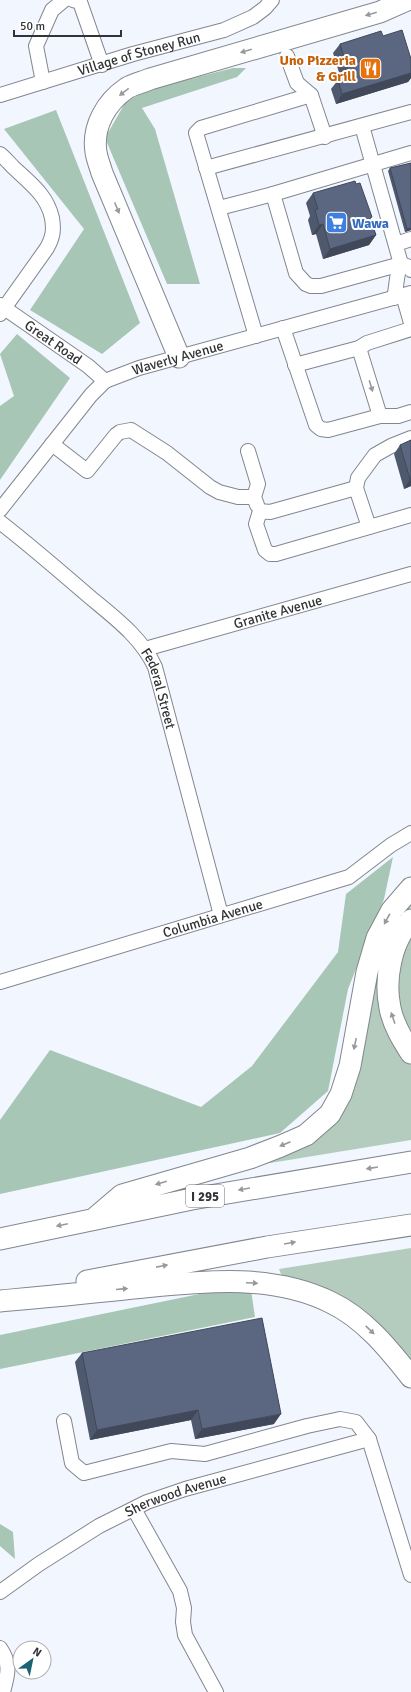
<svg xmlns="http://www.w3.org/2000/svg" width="411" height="1692" viewBox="0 0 411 1692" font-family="Signika,sans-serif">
	<rect width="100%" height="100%" fill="#f2f6fe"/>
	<!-- green -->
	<path fill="#b3ccbe" d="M411,900V907L394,930L396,1047L411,1065V1140L258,1165L321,1135L381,947Z
		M411,937V1035C408,1028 404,1022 402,1015C395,991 396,958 411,937Z
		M411,1248V1363L281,1274L279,1269Z"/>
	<!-- forest -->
	<path fill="#a7c6b5" d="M233,68H246L237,77L142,108L155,129L200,284H167L105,138L125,103L146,90Z
		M56,110L140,323L102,354L30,310L84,229L4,129Z
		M17,334L70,378L0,480V406L14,396L0,354Z
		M393,857L384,899L348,989L328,1091L280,1133L0,1194V1120L50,1050L201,1107L252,1066L338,952L346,894Z
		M251,1290L255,1317L0,1369V1335L214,1291Z
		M0,1524L13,1532L15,1559L0,1546Z"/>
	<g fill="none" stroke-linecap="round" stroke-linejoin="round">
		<defs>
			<g id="minor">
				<path d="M73,0L80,2L102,65"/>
				<path d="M43,82L36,46L52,10L64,0"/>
				<path id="s1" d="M0,95L133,54L224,30L253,17L265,8L272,0"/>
				<path d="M311,95L325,137"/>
				<path d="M362,126L401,264C396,274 397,286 394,298"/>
				<path d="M411,153L273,194L296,273L306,284L311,286H321L401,264L410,267L411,270"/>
				<path d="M0,154C5,158 9,163 13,167C30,183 47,195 52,218C54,230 53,237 47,248L0,314"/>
				<path d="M206,168L411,112"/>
				<path d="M219,208L273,194"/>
				<path d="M396,244L411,239"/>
				<path d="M403,295L411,323"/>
				<path id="s2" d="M0,305L88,366L105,381"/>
				<path d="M283,328L316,425L321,429L328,430L380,416"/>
				<path d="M256,336L196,133L201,128L311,95L297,83L287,56"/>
				<path d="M359,348L380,416H398L411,412"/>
				<path d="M295,365L359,348L367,343L411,329"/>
				<path d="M52,444L87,471L116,435L120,432L131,430L167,453L210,487L219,492L238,497H254"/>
				<path d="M248,451L258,484L254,497L257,505"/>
				<path d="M356,488L270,512L260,511L256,524L265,550L270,554H276L411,515"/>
				<path id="s3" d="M0,510L91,395L105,381L139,368L411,293"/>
				<path id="s4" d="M0,522C31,546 61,572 91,598C115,618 142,638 155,667L221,915"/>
				<path d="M369,527L356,488L358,478L375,455L391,446L411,438"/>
				<path id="s5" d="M145,649L411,574"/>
				<path id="s6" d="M0,982L349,877L391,845L411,833"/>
				<path d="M64,1421L72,1463L84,1473L171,1451L205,1454L307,1426L340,1419L356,1422L369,1439L411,1575"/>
				<path d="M134,1509L180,1591L184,1608L183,1622L185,1635L216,1692"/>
				<path id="s7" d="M0,1592L39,1564L99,1526L147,1502L185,1489L369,1439"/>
				<path d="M0,1648C11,1664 8,1674 3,1692"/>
			</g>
			<path id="highway" d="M179,357L102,173C100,166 97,159 96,152C92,127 106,102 127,88C134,84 143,82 150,79L380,12L407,0
				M411,920C391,942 384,979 390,1008C393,1024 402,1039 411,1053
				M95,1218L122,1195L250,1158L281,1146L306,1135L330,1114L341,1094L350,1066L367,972L377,938L392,910L411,888
				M0,1239L192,1199L411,1162
				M87,1281L267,1247L411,1225
				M0,1301C44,1297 89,1293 133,1288C198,1282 269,1272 330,1302C364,1318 388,1348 411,1377"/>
		</defs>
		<!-- minor casing -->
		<use href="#minor" stroke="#82868d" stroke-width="16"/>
		<!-- highway casing -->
		<use href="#highway" stroke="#82868d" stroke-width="23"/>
		<!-- minor -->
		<use href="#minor" stroke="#fff" stroke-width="14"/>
		<!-- highway -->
		<use href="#highway" stroke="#fff" stroke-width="21"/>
	</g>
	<!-- wall -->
	<path fill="#4e596e" d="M383,36L411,59V78L408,82L336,104L331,89L338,80L341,79L333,53L340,44Z
		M411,163V230L405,232L388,171L390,168Z
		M313,193L371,220L376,235L369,245L323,259L316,234L312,235L308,220L310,216L306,203Z
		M411,440V486L404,489L394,454L400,445Z
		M82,1353L274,1424L195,1439L191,1420L90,1440L75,1362Z"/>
	<!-- shaded-wall -->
	<path fill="#40485a" d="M411,73V78L408,82L336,104L342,94Z
		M323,224L316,234L312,235L319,225Z
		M411,228V230L405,232L407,229Z
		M376,235L369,245L323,259L330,249Z
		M410,479H411V486L404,489Z
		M198,1410L191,1420L90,1440L97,1430Z
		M281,1414L274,1424L195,1439L202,1429Z"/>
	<!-- building -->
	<path fill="#5b6780" stroke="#40485a" d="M402,30L411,59V73L342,94L338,80L350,76L340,44L381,31L383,36Z
		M411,163V228L407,229L390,168Z
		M355,181L356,184L360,183L372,217L370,218L376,235L330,249L323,224L319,225L315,210L318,209L313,193Z
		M411,440V479H410L400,445Z
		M262,1318L281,1414L202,1429L198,1410L97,1430L82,1353Z"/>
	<!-- one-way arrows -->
	<defs><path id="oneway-solid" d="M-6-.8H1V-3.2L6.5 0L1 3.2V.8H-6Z"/></defs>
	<g fill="#98999a">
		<use href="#oneway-solid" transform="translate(371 14) rotate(164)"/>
		<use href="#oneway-solid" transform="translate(246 51) rotate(164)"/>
		<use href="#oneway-solid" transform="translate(124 92) rotate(142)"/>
		<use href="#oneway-solid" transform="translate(117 208) rotate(67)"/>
		<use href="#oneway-solid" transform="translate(371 386) rotate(73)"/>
		<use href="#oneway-solid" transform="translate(387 919) rotate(119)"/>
		<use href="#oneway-solid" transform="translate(393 1018) rotate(-109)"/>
		<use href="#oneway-solid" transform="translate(355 1044) rotate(102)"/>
		<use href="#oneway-solid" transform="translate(285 1144) rotate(157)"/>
		<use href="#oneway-solid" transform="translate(372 1168) rotate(171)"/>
		<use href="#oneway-solid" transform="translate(161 1183) rotate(164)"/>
		<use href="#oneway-solid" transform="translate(244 1189) rotate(170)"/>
		<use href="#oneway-solid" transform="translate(62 1225) rotate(168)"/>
		<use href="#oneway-solid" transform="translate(290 1243) rotate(-10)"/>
		<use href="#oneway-solid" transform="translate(162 1266) rotate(-11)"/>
		<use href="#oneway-solid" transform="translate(252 1283) rotate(3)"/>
		<use href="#oneway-solid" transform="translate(122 1289) rotate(-5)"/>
		<use href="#oneway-solid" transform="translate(370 1330) rotate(44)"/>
	</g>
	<!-- icons -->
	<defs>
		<symbol id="restaurant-square" viewBox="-11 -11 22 22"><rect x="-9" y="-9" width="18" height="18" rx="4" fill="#e8710a" stroke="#fff"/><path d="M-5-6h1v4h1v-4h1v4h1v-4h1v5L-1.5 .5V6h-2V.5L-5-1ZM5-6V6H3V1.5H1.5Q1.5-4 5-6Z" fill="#fff"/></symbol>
		<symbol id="supermarket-square" viewBox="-11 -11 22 22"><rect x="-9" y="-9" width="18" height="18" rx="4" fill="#3f7fe0" stroke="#fff"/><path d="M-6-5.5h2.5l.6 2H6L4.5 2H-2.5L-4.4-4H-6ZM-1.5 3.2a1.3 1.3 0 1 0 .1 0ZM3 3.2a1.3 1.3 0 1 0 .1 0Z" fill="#fff"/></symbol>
	</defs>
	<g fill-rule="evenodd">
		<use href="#restaurant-square" x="358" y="56" width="25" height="25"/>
		<use href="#supermarket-square" x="324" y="210" width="25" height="25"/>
	</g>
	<g text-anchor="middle" stroke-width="4" stroke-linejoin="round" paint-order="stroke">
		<!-- shield labels -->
		<rect fill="#fff" stroke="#6f7072" stroke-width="1" x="186" y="1185" width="38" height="22" rx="3"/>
		<g font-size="13" font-weight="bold" fill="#313336">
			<text x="205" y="1201">I 295</text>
		</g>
		<!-- street labels -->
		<g font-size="14" fill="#313336" stroke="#fff">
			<text dy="5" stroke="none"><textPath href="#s1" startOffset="145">Village of Stoney Run</textPath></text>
			<text dy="5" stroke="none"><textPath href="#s2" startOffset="65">Great Road</textPath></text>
			<text dy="5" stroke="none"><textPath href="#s3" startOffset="243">Waverly Avenue</textPath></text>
			<text dy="5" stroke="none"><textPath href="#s5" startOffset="138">Granite Avenue</textPath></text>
			<text dy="5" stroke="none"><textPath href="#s4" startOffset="235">Federal Street</textPath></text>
			<text dy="5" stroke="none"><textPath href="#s6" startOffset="222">Columbia Avenue</textPath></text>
			<text dy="5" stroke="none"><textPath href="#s7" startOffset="202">Sherwood Avenue</textPath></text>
		</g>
		<!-- food labels -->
		<g font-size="14" font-weight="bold" fill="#c56008" stroke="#fff" text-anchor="end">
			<text x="356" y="65">Uno Pizzeria<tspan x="356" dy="16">&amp; Grill</tspan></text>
		</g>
		<!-- shop labels -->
		<g font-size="14" font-weight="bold" fill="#366cbe" stroke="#fff" text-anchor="start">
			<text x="352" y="228">Wawa</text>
		</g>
	</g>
	<!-- north arrow -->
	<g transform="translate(32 1660) rotate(33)"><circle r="19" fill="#ffffff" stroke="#adadaf"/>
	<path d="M0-3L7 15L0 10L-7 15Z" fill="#1b6272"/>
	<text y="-6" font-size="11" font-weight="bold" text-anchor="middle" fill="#313336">N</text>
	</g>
	<!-- scale -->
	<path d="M14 30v6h107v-6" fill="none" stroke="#313336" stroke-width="2"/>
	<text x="20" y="30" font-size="12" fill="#313336" stroke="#ffffff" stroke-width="3" paint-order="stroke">50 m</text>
</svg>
